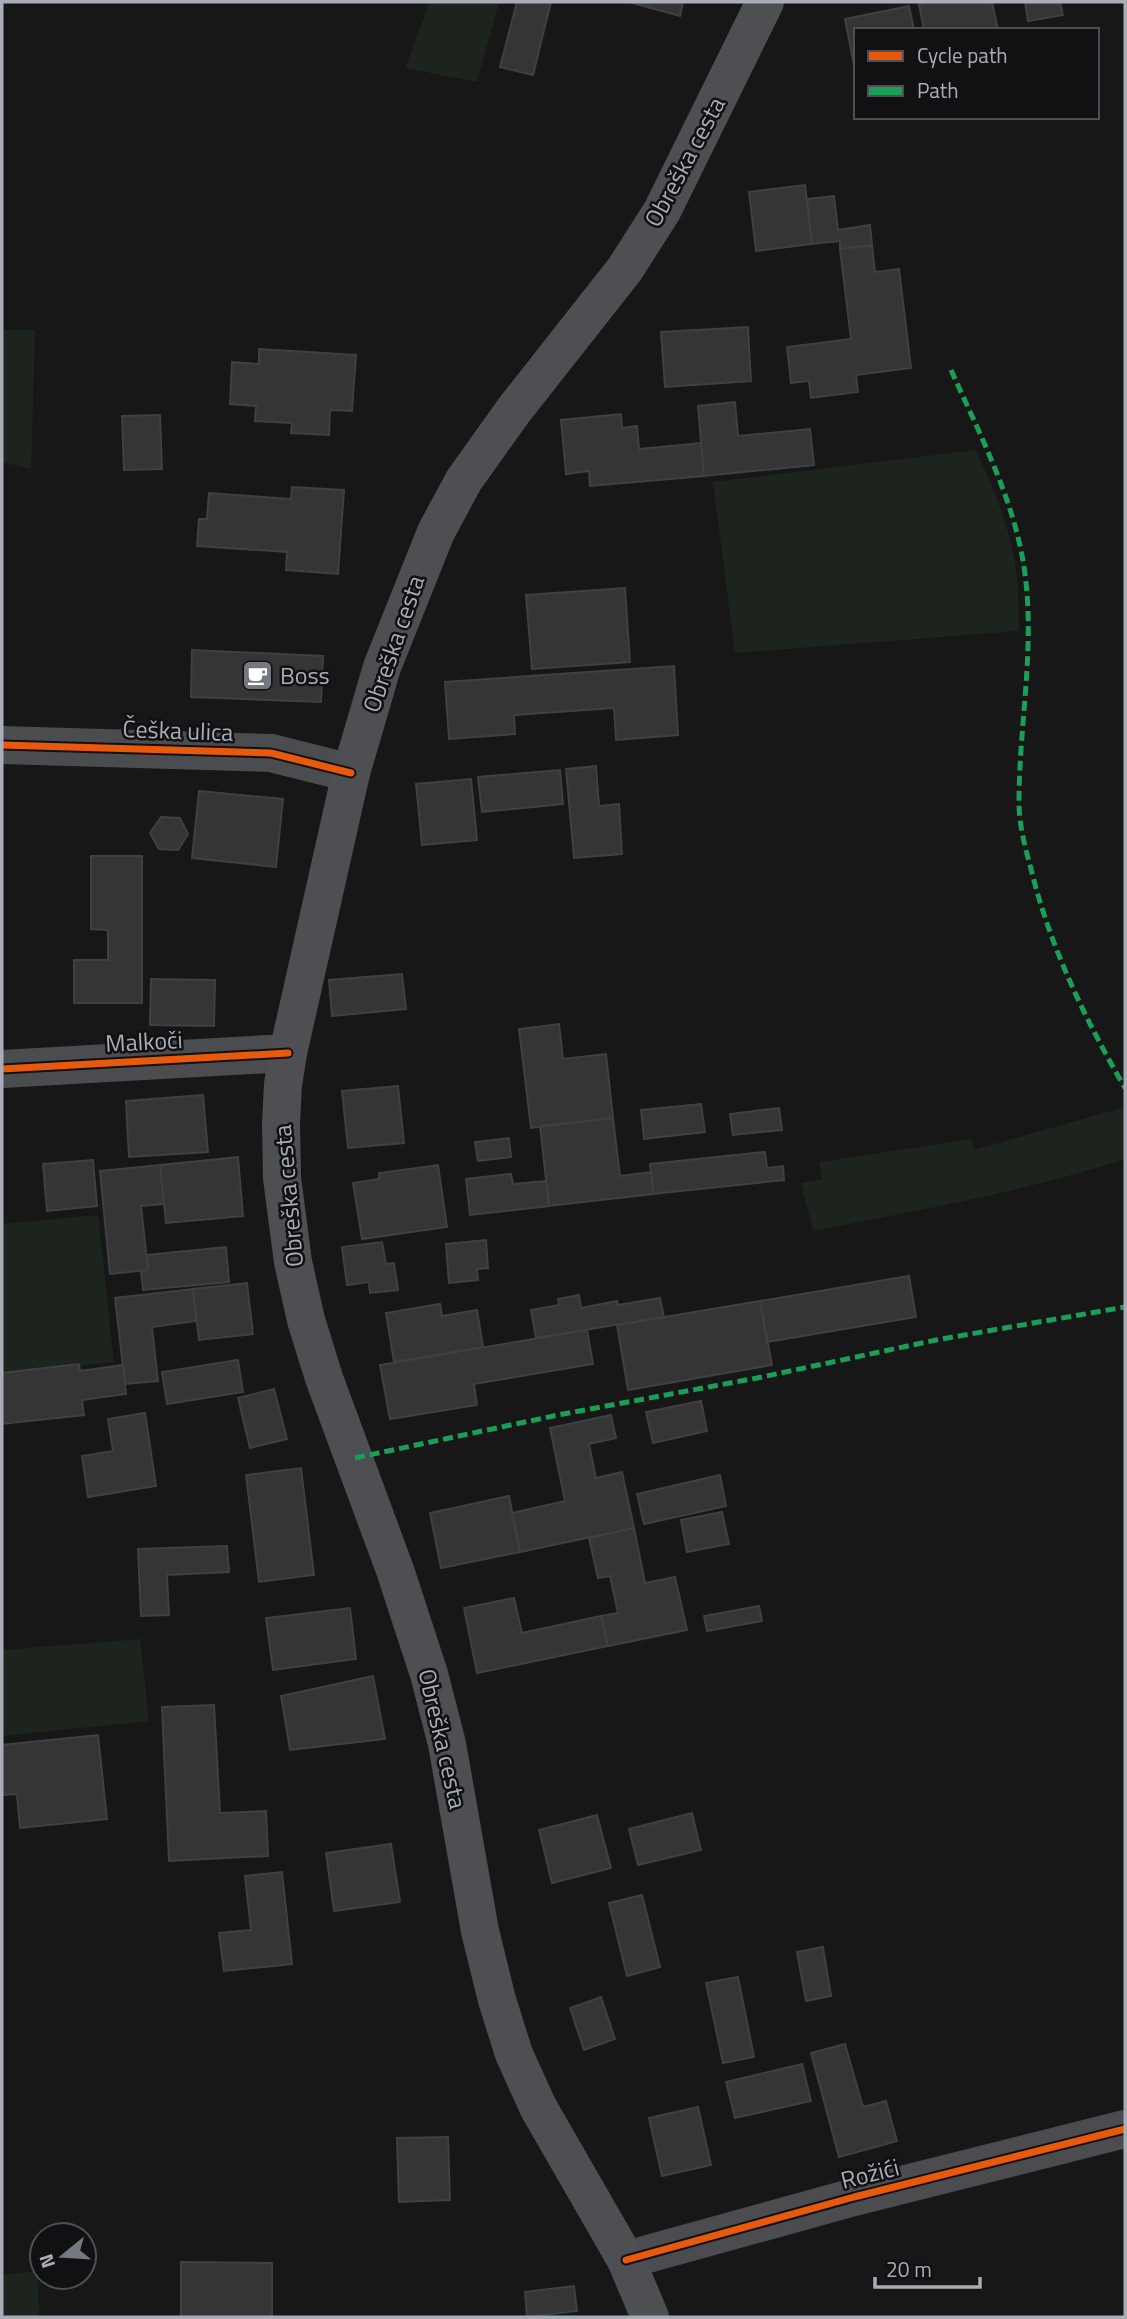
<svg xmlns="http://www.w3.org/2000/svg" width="1127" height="2319" viewBox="0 0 1127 2319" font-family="'Titillium Web',sans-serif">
	<rect width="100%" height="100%" fill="#171717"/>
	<!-- green -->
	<path fill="#1d241e" d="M430,2H499L477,82L405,68Z
		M2,330H35L31,469L2,462Z
		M976,450C990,481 1005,515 1012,548C1019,575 1018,603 1019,631L735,653L713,482Z
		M1125,1107V1159C1023,1192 918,1210 813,1231L801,1183L822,1179L819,1162L972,1139L974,1150Z
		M98,1215L114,1362L2,1375V1224Z
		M140,1639L149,1721L2,1736V1650Z
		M38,2271L39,2317H2V2275Z"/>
	<!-- building -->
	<path fill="#353536" stroke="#3f4043" stroke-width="2" d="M517,2H551L533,75L500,67Z
		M629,2H683L680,16Z
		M931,2H992L998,30H924L919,4Z
		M1025,2H1060L1063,15L1028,21Z
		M909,6L914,30H856L854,65L845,19Z
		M805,185L812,244L756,251L749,192Z
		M834,196L838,230L870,225L872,245L840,249V241L812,244L807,199Z
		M872,245L875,272L899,269L911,368L856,375L858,392L811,398L809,381L791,383L787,347L851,339L840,249Z
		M748,327L751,381L665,387L661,332Z
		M259,349L356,355L352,411L330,410L329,435L291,433L292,423L255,421L256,406L230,404L232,362L259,364Z
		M735,402L738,436L810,429L814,465L704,476L698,406Z
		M621,414L622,428L637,426L639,449L701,443L704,476L590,486L589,471L566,474L561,420Z
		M160,415L162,469L124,470L122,416Z
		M292,487L344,490L338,574L286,570L287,552L197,546L199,519H207L209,493L291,499Z
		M625,588L630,662L532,669L526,595Z
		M192,650L323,656L321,702L191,697Z
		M674,666L678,735L616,740L614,708L514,715L515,734L449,739L445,682Z
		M596,766L599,806L619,804L622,854L574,858L566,769Z
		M560,770L563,804L482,812L478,777Z
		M471,779L477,840L422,845L416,784Z
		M199,791L283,799L276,867L192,858Z
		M161,817L180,818L188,834L178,850L159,849L150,833Z
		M91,856H142V1003H74V960H108V930L91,929Z
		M402,974L406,1009L332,1016L329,980Z
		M151,979L215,980L214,1026L150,1025Z
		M559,1024L563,1059L606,1054L613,1118L531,1128L519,1029Z
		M398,1086L404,1143L348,1148L342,1091Z
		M203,1095L208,1152L129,1157L126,1101Z
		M701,1104L705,1132L644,1139L641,1110Z
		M779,1108L782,1130L733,1135L730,1114Z
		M613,1118L620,1176L651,1172L653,1194L549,1206L540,1126Z
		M509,1138L511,1157L478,1161L475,1142Z
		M765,1152L767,1168L783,1166L784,1180L653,1194L650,1164Z
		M238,1157L243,1216L166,1223L160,1165Z
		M93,1160L97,1206L47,1211L43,1164Z
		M160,1165L164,1204L141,1206L148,1270L110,1274L100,1171Z
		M438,1165L447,1227L362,1239L353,1183L379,1179V1173Z
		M511,1174L513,1184L546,1181L549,1206L470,1215L466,1179Z
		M486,1240L488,1268L477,1269L478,1280L449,1283L446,1244Z
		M382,1242L386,1264L394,1263L398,1290L370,1293L369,1282L347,1285L342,1247Z
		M226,1247L229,1282L143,1290L141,1271L148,1270L147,1255Z
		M909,1276L916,1317L767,1342L760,1301Z
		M247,1283L253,1334L199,1340L193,1289Z
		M193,1289L196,1321L152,1327L158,1381L125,1384L115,1298Z
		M579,1295L581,1308L617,1301L618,1305L660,1298L664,1317L536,1338L531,1310L559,1305L558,1299Z
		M760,1301L772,1365L628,1390L617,1325Z
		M440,1304L442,1316L477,1310L483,1347L394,1362L386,1313Z
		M587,1330L593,1364L474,1384L477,1405L390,1419L380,1365Z
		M238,1360L243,1392L167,1404L162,1372Z
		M79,1364L80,1371L123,1365L126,1394L82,1400L84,1415L2,1424V1373Z
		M274,1389L287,1439L250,1448L238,1398Z
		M701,1401L707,1431L653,1443L646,1412Z
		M145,1413L156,1486L88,1497L82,1456L113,1451L108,1419Z
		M611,1415L616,1438L589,1444L596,1478L622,1472L634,1528L520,1552L512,1513L565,1501L550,1428Z
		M301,1468L314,1575L259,1582L246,1475Z
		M720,1475L726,1506L644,1524L637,1494Z
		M509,1496L520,1552L441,1568L430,1513Z
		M722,1512L729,1544L687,1552L681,1520Z
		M634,1528L645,1583L675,1577L687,1630L608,1646L601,1616L618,1613L610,1576L598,1578L589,1538Z
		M227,1546L229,1572L167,1575L169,1615L141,1616L138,1549Z
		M514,1598L522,1633L601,1616L608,1646L477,1673L464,1608Z
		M759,1606L762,1621L707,1631L704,1616Z
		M350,1608L356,1659L273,1670L266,1618Z
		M373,1676L385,1739L290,1750L281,1696Z
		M214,1705L220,1813L266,1811L268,1856L169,1861L162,1707Z
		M98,1735L107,1819L20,1828L17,1794L2,1795V1745Z
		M692,1813L701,1850L638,1865L629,1829Z
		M597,1815L611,1868L552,1883L539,1830Z
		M391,1844L400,1902L334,1911L326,1853Z
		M282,1872L292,1964L224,1971L219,1933L251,1930L245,1876Z
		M642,1895L660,1967L627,1976L609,1903Z
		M823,1947L831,1996L806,2001L797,1952Z
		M738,1977L754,2057L723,2063L706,1983Z
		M601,1997L615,2039L584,2050L570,2008Z
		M845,2044L863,2107L886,2101L897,2141L839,2157L811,2053Z
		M802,2064L811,2101L735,2118L726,2082Z
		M698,2107L711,2165L662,2176L649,2118Z
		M448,2137L450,2200L399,2202L397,2138Z
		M181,2262L272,2263V2317H181Z
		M574,2286L577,2311L527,2317L525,2292Z"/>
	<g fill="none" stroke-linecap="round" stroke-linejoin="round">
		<!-- minor -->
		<path stroke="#4b4c50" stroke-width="38" d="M2,745L271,753L351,773
			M2,1069L288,1053
			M626,2260L854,2197L1125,2129"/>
		<!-- major -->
		<path stroke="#4d4f52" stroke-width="38" d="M650,2317L626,2260L538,2107L514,2054L497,2000L480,1931L447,1744L429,1674L395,1570L324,1378L306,1320L293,1262L282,1178L281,1123L283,1085L288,1053L351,773L382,667L436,532L464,480L514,410L625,269L662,211L765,2"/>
		<!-- quiet -->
		<path stroke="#1a9f57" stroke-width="5" stroke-dasharray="10 5" stroke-linecap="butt" d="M951,370C980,435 1016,503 1025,574C1035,650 1019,726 1019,802C1019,825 1025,847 1031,869C1050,947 1085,1019 1125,1088
			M355,1458L558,1415L757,1378L936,1340L1125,1307"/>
		<defs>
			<path id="cycleway" d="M2,745L271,753L351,773
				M2,1069L288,1053
				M626,2260L854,2197L1125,2129"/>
		</defs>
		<!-- cycleway casing -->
		<use href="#cycleway" stroke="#111113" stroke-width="11"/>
		<!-- cycleway -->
		<use href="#cycleway" stroke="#e8590c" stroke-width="7"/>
	</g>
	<!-- icons -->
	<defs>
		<symbol id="cafe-square" viewBox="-11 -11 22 22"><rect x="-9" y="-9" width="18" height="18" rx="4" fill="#757880" stroke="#111113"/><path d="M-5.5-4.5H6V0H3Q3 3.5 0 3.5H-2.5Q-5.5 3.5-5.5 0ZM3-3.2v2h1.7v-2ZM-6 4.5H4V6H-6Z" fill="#fff"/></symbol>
	</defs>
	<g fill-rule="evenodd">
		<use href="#cafe-square" x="240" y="658" width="35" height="35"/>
	</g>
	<g text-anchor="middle" stroke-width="5" stroke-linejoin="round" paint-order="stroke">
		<!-- street labels -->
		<g font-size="24" fill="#a8adb8" stroke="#111113">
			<text transform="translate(685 162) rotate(-62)" y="8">Obreška cesta</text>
			<text transform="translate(394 644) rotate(-71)" y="8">Obreška cesta</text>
			<text transform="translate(178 731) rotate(2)" y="8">Češka ulica</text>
			<text transform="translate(144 1042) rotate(-3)" y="8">Malkoči</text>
			<text transform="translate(289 1196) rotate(-95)" y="8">Obreška cesta</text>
			<text transform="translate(442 1739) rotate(77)" y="8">Obreška cesta</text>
			<text transform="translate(870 2174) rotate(-14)" y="8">Rožići</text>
		</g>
		<!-- poi labels -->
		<g font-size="24" fill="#a8adb8" stroke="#111113" text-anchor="start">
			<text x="280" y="684">Boss</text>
		</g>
	</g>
	<!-- border -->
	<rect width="1127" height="2319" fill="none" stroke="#a8adb8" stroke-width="7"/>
	<!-- legend -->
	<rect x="854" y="28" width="245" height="91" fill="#111113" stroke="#4d4f55" stroke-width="2"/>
	<rect x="868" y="51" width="35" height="10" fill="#e8590c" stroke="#4d4f55" stroke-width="2"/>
	<text x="917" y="63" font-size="21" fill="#a8adb8">Cycle path</text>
	<rect x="868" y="86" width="35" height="10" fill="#1a9f57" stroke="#4d4f55" stroke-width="2"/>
	<text x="917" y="98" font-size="21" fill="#a8adb8">Path</text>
	<!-- north arrow -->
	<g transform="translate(63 2256) rotate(252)"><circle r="33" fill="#111113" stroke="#4d4f55" stroke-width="2"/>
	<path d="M0-5L12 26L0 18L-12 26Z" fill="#757880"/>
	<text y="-10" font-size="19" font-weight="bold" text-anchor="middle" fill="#a8adb8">N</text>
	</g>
	<!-- scale -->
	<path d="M875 2277v10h105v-10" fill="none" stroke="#a8adb8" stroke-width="3.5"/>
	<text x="886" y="2277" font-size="21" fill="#a8adb8" stroke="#111113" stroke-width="5" paint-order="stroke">20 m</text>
</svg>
